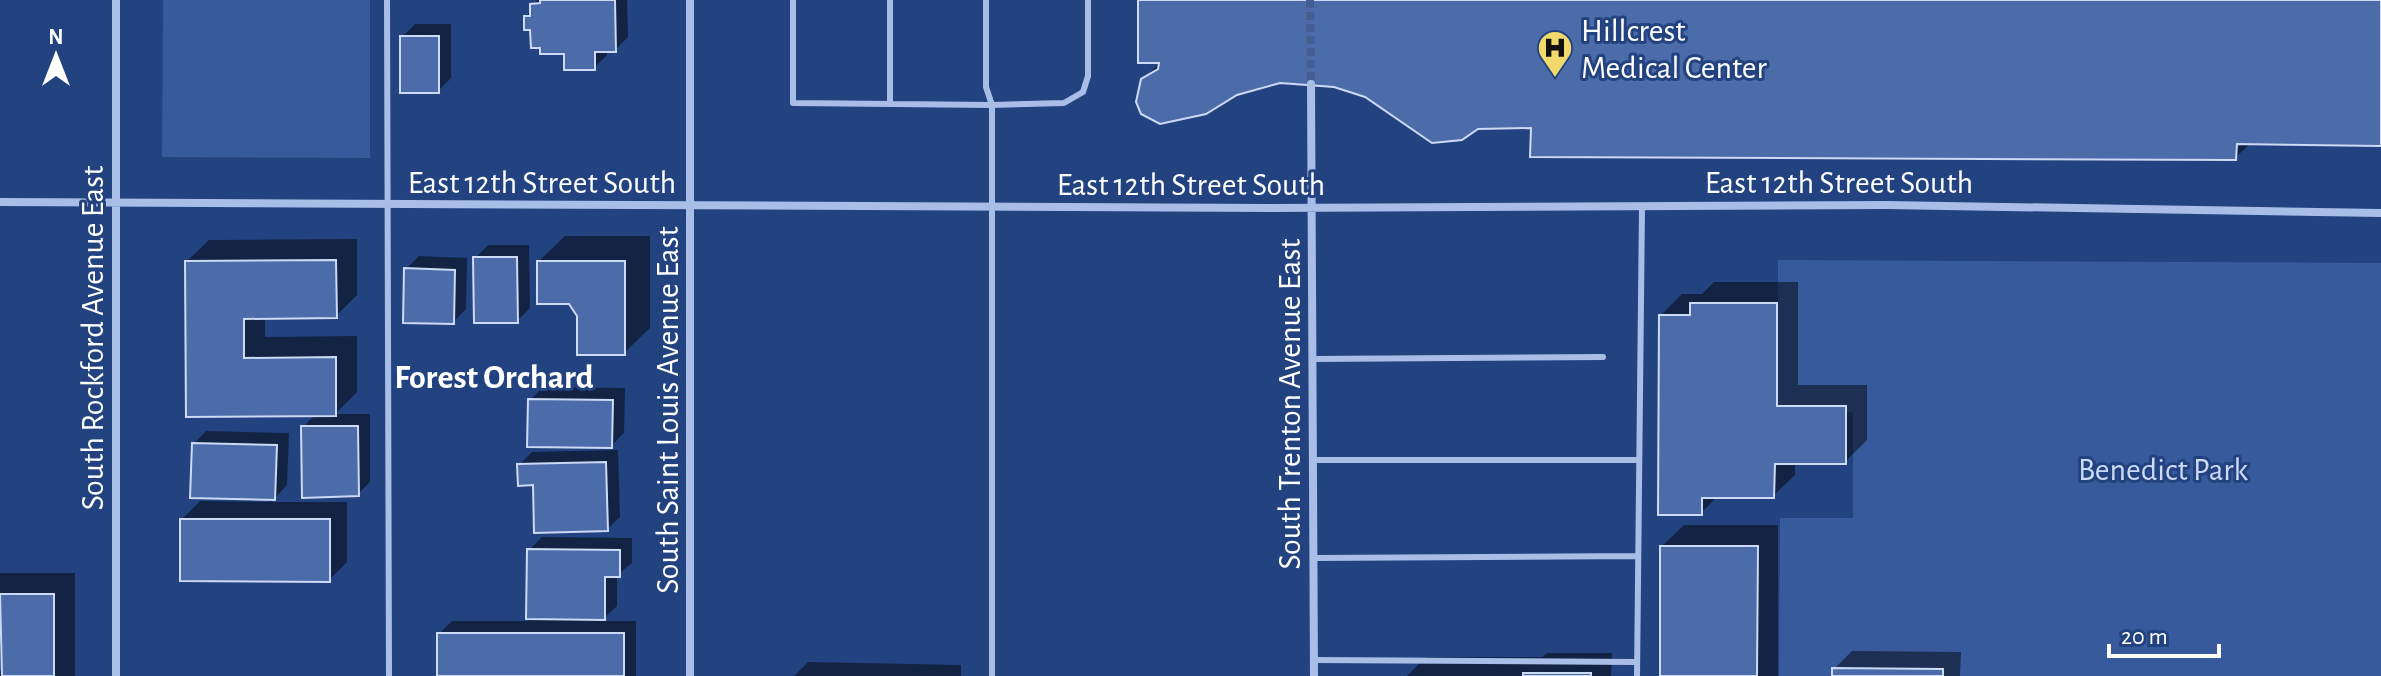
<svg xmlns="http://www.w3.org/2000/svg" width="2381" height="676" viewBox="0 0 2381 676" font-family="'Alegreya Sans',sans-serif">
	<rect width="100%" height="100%" fill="#234280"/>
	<!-- green -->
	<path fill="#375a9d" d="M163,0H370V158L162,157Z
		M1778,260L2381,263V676H1779L1780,518H1853V412H1778Z"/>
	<!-- shadow -->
	<path fill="#0007" d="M537,0H627L628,37L615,50H607V55L594,68L532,28L526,17Z
		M1140,0H2381V144L2252,142L2235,158L1533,126L1365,95L1312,82L1280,80L1236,94L1205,112L1177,121L1151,120L1138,101L1142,80L1162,61Z
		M415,24H451V78L438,91L402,37Z
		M565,236H650V328L624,353L579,315L539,261Z
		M357,239V295L336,316L265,317V337L357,336V392L335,414H370V482L358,494L303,427L316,414L188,415L187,261L209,240Z
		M488,245H529L530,308L517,321L475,258Z
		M419,256L467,258L466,309L453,322L406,269Z
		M1714,282H1798V385H1867V440L1845,462H1795V475L1773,496H1718L1701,513L1661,315L1682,294H1702Z
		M543,387L625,388L624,433L611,446L530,400Z
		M206,431L289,433L287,485L271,502H347V562L329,580L182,519L200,501L269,502V498L194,444Z
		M618,450L620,517L607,529L535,483L519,465L532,452Z
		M1684,525H1778V676H1662V546Z
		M542,537L632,538V563L617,575V606L601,621H636V676H439V634L452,621H528L529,550Z
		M0,573H75V676H0V671H4V655H0Z
		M1852,651L1961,652L1960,676H1834V669Z
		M1547,653H1612L1611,676H1407L1426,657H1542Z
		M808,662L961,665V676H794Z"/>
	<!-- building -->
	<path fill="#4b6ba9" stroke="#ccdaf5" stroke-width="2" d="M540,0H615L616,52H595V70H564V54H540V48H531L530,30H524V16H530V4L540,3Z
		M1138,0H2381V146L2237,144L2236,160L1530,157L1531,128L1478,129L1462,140L1432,143L1365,97L1334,87L1280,83L1237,95L1206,114L1160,124L1141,114L1136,102L1141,79L1158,69L1159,63H1138Z
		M400,36H439V93H400Z
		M473,257H517L518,323H474Z
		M336,260L337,318L244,319V358L336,357V416L186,417L185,261Z
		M537,261H625V355H577V316L569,304H537Z
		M404,268L455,270L454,324L403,323Z
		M1690,303H1777V406H1846V464H1775L1774,498H1702V515H1658L1659,315H1690Z
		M528,399L613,400L612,448L527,447Z
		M301,426H358L359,496L302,498Z
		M192,443L277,445L275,500L190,498Z
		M606,462L608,531L534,533L533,485L518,486L517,464Z
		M180,519H330V582L180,581Z
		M1660,546H1758L1757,676H1660Z
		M527,549L620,550V577H605V620L526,619Z
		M0,594H54V676H2Z
		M437,633H624V676H437Z
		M1832,668L1943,669V676H1832Z
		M1523,673H1591V676H1523Z"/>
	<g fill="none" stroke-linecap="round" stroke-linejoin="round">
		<!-- street-tunnel -->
		<path stroke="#445e93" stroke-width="8" stroke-dasharray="8 4" stroke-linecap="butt" d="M1310,0L1311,84"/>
		<!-- lane -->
		<path stroke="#a8bee7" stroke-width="6" d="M387,0L389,676
			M793,0V103L992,105V676
			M986,0V87L992,105L1064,103L1083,92L1088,76V0
			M890,103V0
			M1313,359L1603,357
			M1313,460H1639
			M1314,558L1638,556
			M1314,660L1636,662
			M1637,676L1642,207"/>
		<!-- street -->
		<path stroke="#a8bee7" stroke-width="8" d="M116,0V676
			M690,0V676
			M1311,84L1314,676
			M0,202L1270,208L1886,205L2381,213"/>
	</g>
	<!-- icons -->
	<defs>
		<symbol id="hospital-pin" viewBox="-11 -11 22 30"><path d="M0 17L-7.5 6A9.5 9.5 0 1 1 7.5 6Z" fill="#f2d96b" stroke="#234280"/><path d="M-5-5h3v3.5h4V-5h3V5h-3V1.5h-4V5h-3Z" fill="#111"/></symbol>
	</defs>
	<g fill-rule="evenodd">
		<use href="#hospital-pin" x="1535" y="28" width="40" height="54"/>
	</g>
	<g text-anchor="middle" stroke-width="6" stroke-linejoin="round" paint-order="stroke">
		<!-- poi labels -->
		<g font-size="32" fill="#fff" stroke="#234280" text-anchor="start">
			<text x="1581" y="41">Hillcrest<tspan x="1581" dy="37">Medical Center</tspan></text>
		</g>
		<!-- street labels -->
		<g font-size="32" fill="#fff" stroke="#234280">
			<text x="542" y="193">East 12th Street South</text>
			<text x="1839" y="193">East 12th Street South</text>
			<text x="1191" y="195">East 12th Street South</text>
			<text transform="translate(92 338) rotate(-90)" y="11">South Rockford Avenue East</text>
			<text transform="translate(1289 404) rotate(-90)" y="11">South Trenton Avenue East</text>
			<text transform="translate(667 410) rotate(-90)" y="11">South Saint Louis Avenue East</text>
		</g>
		<!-- park labels -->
		<g font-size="32" fill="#ccdaf5" stroke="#234280">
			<text x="2163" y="480">Benedict Park</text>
		</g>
		<!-- neighbourhood labels -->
		<g font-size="34" font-weight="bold" fill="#fff" stroke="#234280">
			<text x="494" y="388">Forest Orchard</text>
		</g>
	</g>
	<!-- north arrow -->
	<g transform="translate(56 56)" stroke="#234280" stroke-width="6" paint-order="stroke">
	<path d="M0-6L14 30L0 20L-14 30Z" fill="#ffffff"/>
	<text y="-12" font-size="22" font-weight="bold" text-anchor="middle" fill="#ffffff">N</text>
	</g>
	<!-- scale -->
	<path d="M2109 644v12h110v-12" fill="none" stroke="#ffffff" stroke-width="4"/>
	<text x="2121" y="644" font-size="24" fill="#ffffff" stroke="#234280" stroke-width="6" paint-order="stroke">20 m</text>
</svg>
